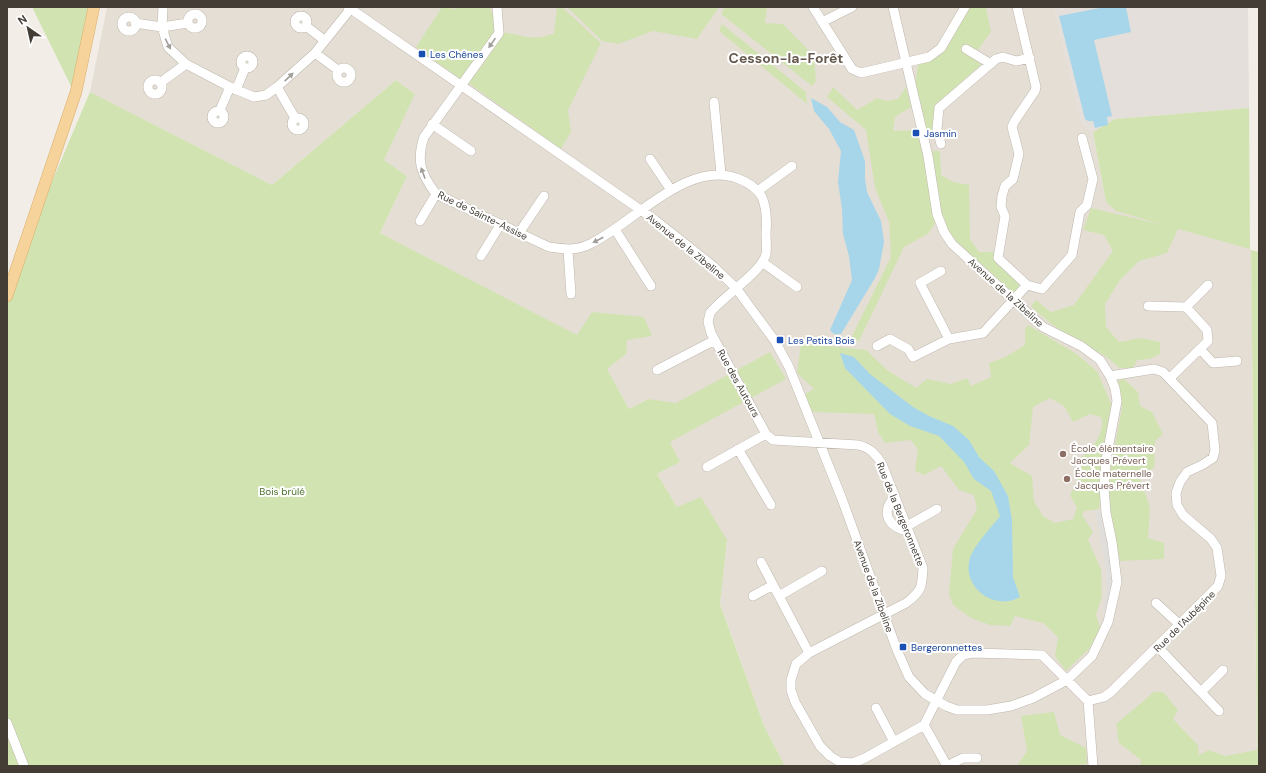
<svg xmlns="http://www.w3.org/2000/svg" width="1266" height="773" viewBox="0 0 1266 773" font-family="'DM Sans',sans-serif">
	<rect width="100%" height="100%" fill="#f2ede6"/>
	<!-- residential -->
	<path fill="#e5ded5" d="M107,7H1054L1082,124L1093,132L1106,202L1250,249L1251,250L1257,766H785L764,726L720,603L727,540L677,507L657,474L680,462L647,399L629,409L593,344L380,233L407,176L384,160L414,94L396,80L272,185L90,92Z"/>
	<!-- industrial -->
	<path fill="#e4dfdb" d="M1054,7H1248L1249,108L1115,119L1093,132L1082,124Z"/>
	<!-- green -->
	<path fill="#d2e3b2" fill-rule="evenodd" d="M32,7H94L73,90Z
		M442,7L455,9L459,7H489L493,14L495,31L460,79L416,47Z
		M557,7H562L601,43L568,110L571,132L561,149L467,82L502,32C524,35 532,42 554,33Z
		M567,7H719L697,39L653,31L618,44L602,41Z
		M725,7L767,8L765,23L783,24L814,56L816,81L812,86L721,14Z
		M969,7H986L991,32L973,56L981,65L941,100L934,132L928,133L915,86L918,65L937,57Z
		M722,24L806,92L807,104L719,31Z
		M396,80L415,94L384,160L407,176L380,233L577,335L592,312L644,317L652,336L627,340L626,354L607,369L629,409L648,399L676,403L770,352L786,379L670,442L680,462L657,474L677,507L701,497L727,540L720,604L764,726L785,766H7V288L90,92L272,185Z
		M833,87L857,110L877,98L887,101L898,99L906,87L911,107L895,117L893,131L919,130L936,221L929,233L904,247L859,341L851,338L891,257L889,222L875,188L866,130L827,97Z
		M1249,108L1250,249L1178,229L1167,253L1139,261L1120,280L1105,304L1106,327L1119,342L1141,338L1160,342V354L1150,359L1137,360L1133,368H1119C1106,354 1089,347 1073,338C1058,329 1043,318 1031,306L1036,300L1051,312L1074,305L1113,251L1104,235L1083,230L1091,208L1164,225L1116,211L1106,202L1093,132L1115,119Z
		M932,151H940L941,175L953,182L969,185L970,239L979,252H995L1022,285L1013,293L947,233L937,197Z
		M1251,250L1259,252V766H1140L1141,760L1119,743L1116,724L1154,692H1163L1178,710L1173,719L1198,745L1199,755L1209,750L1225,756L1257,750Z
		M1028,325L1075,353L1097,371L1112,406L1099,509L1084,511L1082,515L1093,532L1088,540L1101,569L1102,596L1096,615L1101,630L1089,649L1066,671L1055,656L1058,637L1043,623L1015,616L1010,626L990,625L971,618L953,605L949,594L953,549L977,509L974,495L959,490L941,466L924,475L915,471L918,449L911,440L885,443L878,432L874,414L812,412L805,394L814,389L797,373L801,343L866,350L887,370L916,388L927,379L951,384L967,378L971,386L991,377L989,363L1005,357L1025,345V329ZM1050,398L1064,406L1073,422L1090,414L1101,417C1107,431 1091,450 1081,458L1080,475L1070,495L1077,508L1073,519L1055,523L1043,516L1034,501L1032,476L1010,463L1029,445L1033,407Z
		M1124,379L1138,392L1140,406L1152,412L1163,434L1155,441L1154,468L1139,475L1150,508L1148,538L1164,543V559L1120,561L1108,503L1111,466L1122,408L1118,381Z
		M1054,712L1060,735L1086,748L1087,764L1072,766H1017L1027,751L1021,716Z"/>
	<!-- parking -->
	<path fill="#e0dedb" d="M1095,511H1101L1113,577L1108,611L1103,609L1107,587L1106,568Z"/>
	<!-- water -->
	<path fill="#a7d6ea" d="M1105,7H1126L1131,32L1094,40L1112,116L1107,117L1108,125L1095,128L1093,121H1088L1085,119L1059,16Z
		M811,98L827,107L840,122L854,130L865,161V179L867,192L881,221L884,242L879,269L875,278L841,334H834L830,330L852,280L849,256L843,234L842,209L838,182L841,151L829,129L814,111Z
		M840,353L854,357L870,374L913,407L929,416L953,426L969,440L979,457L994,471L1008,496L1012,520L1013,577L1020,597C997,611 964,590 969,562C971,548 991,528 1000,516L991,491L974,479L964,462L939,436L910,426L890,414L845,368Z"/>
	<g fill="none" stroke-linecap="round" stroke-linejoin="round">
		<defs>
			<path id="minor" d="M163,7L162,27L168,47L186,64L230,87L254,97L266,95L277,87L315,53L352,7
				M348,7L655,220L713,266L736,288L775,341L789,367L842,499L897,650L909,677L925,694L946,706L957,710H987L1011,706L1033,698L1067,680L1092,656L1108,622L1117,582L1112,542L1106,513L1104,487L1106,460L1117,401L1115,388L1110,376L1100,360L1081,346L1043,327L952,244L944,232L937,214L928,156L893,7
				M497,7L499,33L424,137C416,161 421,174 436,194L549,247C563,249 577,251 590,244C634,223 688,158 739,179C749,183 757,188 762,197C767,209 767,221 766,233C766,240 767,247 766,254C763,271 722,297 710,313L708,322L711,333L766,434L773,440L858,445C870,448 875,453 882,464L923,568C922,587 922,591 906,603L809,653L796,664L791,680V690L795,702L820,746L830,756L840,762L853,763L865,758L924,725L956,662L963,655L972,653L1042,655L1088,701L1104,697L1111,692L1218,586L1221,576L1217,548L1211,539L1183,515L1177,505L1176,493L1180,482L1187,472L1202,465L1213,458L1215,450L1212,423L1163,372L1154,369L1110,376
				M813,7L852,69L861,73L929,57L941,48L965,7
				M188 21a7 7 0 1 1 14 0a7 7 0 1 1-14 0Z
				M295 22a6 6 0 1 1 12 0a6 6 0 1 1-12 0Z
				M122 24a7 7 0 1 1 14 0a7 7 0 1 1-14 0Z
				M822,22L852,7
				M135,23L162,27L188,23
				M306,26L324,40
				M966,49L991,64
				M315,53L338,70
				M241 62a6 6 0 1 1 12 0a6 6 0 1 1-12 0Z
				M337 75a7 7 0 1 1 14 0a7 7 0 1 1-14 0Z
				M148 87a7 7 0 1 1 14 0a7 7 0 1 1-14 0Z
				M160,83L186,64
				M277,87L295,118
				M236,90L245,68
				M714,102L721,174
				M220,110L230,87
				M212 117a6 6 0 1 1 12 0a6 6 0 1 1-12 0Z
				M292 124a6 6 0 1 1 12 0a6 6 0 1 1-12 0Z
				M432,124L471,151
				M941,144L937,129L939,108L996,59L1003,57L1016,61L1030,58
				M650,159L671,190
				M759,190L792,166
				M420,221L436,194
				M616,231L651,286
				M519,233L544,196
				M568,250L571,294
				M481,256L500,225
				M762,262L797,287
				M941,271L920,283L949,339
				M1027,285L1042,289L1072,255L1080,212L1087,205L1093,179L1082,138
				M1148,306L1186,307L1208,285
				M877,346L890,339L908,349L913,357L949,339L983,333L1027,285L998,258L1005,216L1001,207L1002,196L1005,186L1013,179L1019,154L1012,127L1014,122L1035,91L1036,87L1017,7
				M1200,349L1213,363L1237,361
				M657,370L715,340
				M1170,378L1208,341L1207,330L1186,307
				M738,449L771,505
				M707,467L766,434
				M895,496C880,513 888,527 908,531
				M907,526L937,509
				M761,562L809,653
				M753,596L773,585
				M779,596L822,571
				M1156,603L1180,625
				M1158,647L1219,711
				M1201,692L1223,670
				M1088,701L1093,766
				M876,708L894,742
				M7,723L24,766
				M924,725L947,766L963,758H977"/>
			<path id="major" d="M7,296L76,92L94,7"/>
		</defs>
		<!-- minor casing -->
		<use href="#minor" stroke="#bfb7ad" stroke-width="10"/>
		<!-- major casing -->
		<use href="#major" stroke="#daae6c" stroke-width="12"/>
		<!-- minor -->
		<use href="#minor" stroke="#fff" stroke-width="9"/>
		<!-- major -->
		<use href="#major" stroke="#f6d39b" stroke-width="11"/>
	</g>
	<!-- one-way arrows -->
	<defs><path id="oneway-solid" d="M-6-.8H1V-3.2L6.5 0L1 3.2V.8H-6Z"/></defs>
	<g fill="#a29e9a">
		<use href="#oneway-solid" transform="translate(492 43) rotate(125)"/>
		<use href="#oneway-solid" transform="translate(168 44) rotate(63)"/>
		<use href="#oneway-solid" transform="translate(289 77) rotate(-43)"/>
		<use href="#oneway-solid" transform="translate(423 173) rotate(-110)"/>
		<use href="#oneway-solid" transform="translate(598 240) rotate(152)"/>
	</g>
	<!-- markers -->
	<g fill="#1a4fb4" stroke="#fff" stroke-width="1.5">
		<rect x="418" y="50" width="8" height="8" rx="2"/>
		<rect x="912" y="129" width="8" height="8" rx="2"/>
		<rect x="776" y="336" width="8" height="8" rx="2"/>
		<rect x="899" y="643" width="8" height="8" rx="2"/>
	</g>
	<g fill="#8d6e63" stroke="#fff" stroke-width="1.5">
		<circle cx="1063" cy="454" r="4"/>
		<circle cx="1067" cy="479" r="4"/>
	</g>
	<g text-anchor="middle" stroke-width="4" stroke-linejoin="round" paint-order="stroke">
		<!-- transit labels -->
		<g font-size="10" fill="#164399" stroke="#fff" text-anchor="start">
			<text x="430" y="58">Les Chênes</text>
			<text x="924" y="137">Jasmin</text>
			<text x="788" y="344">Les Petits Bois</text>
			<text x="911" y="651">Bergeronnettes</text>
		</g>
		<!-- street labels -->
		<g font-size="10" fill="#443d36" stroke="#fff">
			<text transform="translate(483 215) rotate(26)" y="4">Rue de Sainte-Assise</text>
			<text transform="translate(686 246) rotate(39)" y="4">Avenue de la Zibeline</text>
			<text transform="translate(1006 292) rotate(42)" y="4">Avenue de la Zibeline</text>
			<text transform="translate(739 383) rotate(61)" y="4">Rue des Autours</text>
			<text transform="translate(901 514) rotate(68)" y="4">Rue de la Bergeronnette</text>
			<text transform="translate(874 586) rotate(70)" y="4">Avenue de la Zibeline</text>
			<text transform="translate(1184 621) rotate(-45)" y="4">Rue de l'Aubépine</text>
		</g>
		<!-- education labels -->
		<g font-size="10" fill="#785e54" stroke="#fff" text-anchor="start">
			<text x="1071" y="452">École élémentaire<tspan x="1071" dy="12">Jacques Prévert</tspan></text>
			<text x="1075" y="477">École maternelle<tspan x="1075" dy="12">Jacques Prévert</tspan></text>
		</g>
		<!-- park labels -->
		<g font-size="10" fill="#4e712e" stroke="#fff">
			<text x="282" y="495">Bois brûlé</text>
		</g>
		<!-- district labels -->
		<g font-size="14" font-weight="bold" fill="#665a4e" stroke="#fff">
			<text x="786" y="63">Cesson-la-Forêt</text>
		</g>
	</g>
	<!-- border -->
	<rect width="1266" height="773" fill="none" stroke="#443d36" stroke-width="16"/>
	<!-- north arrow -->
	<g transform="translate(28 28) rotate(326)" stroke="#ffffff" stroke-width="3" paint-order="stroke">
	<path d="M0-3L7 15L0 10L-7 15Z" fill="#443d36"/>
	<text y="-6" font-size="11" font-weight="bold" text-anchor="middle" fill="#443d36">N</text>
	</g>
</svg>
